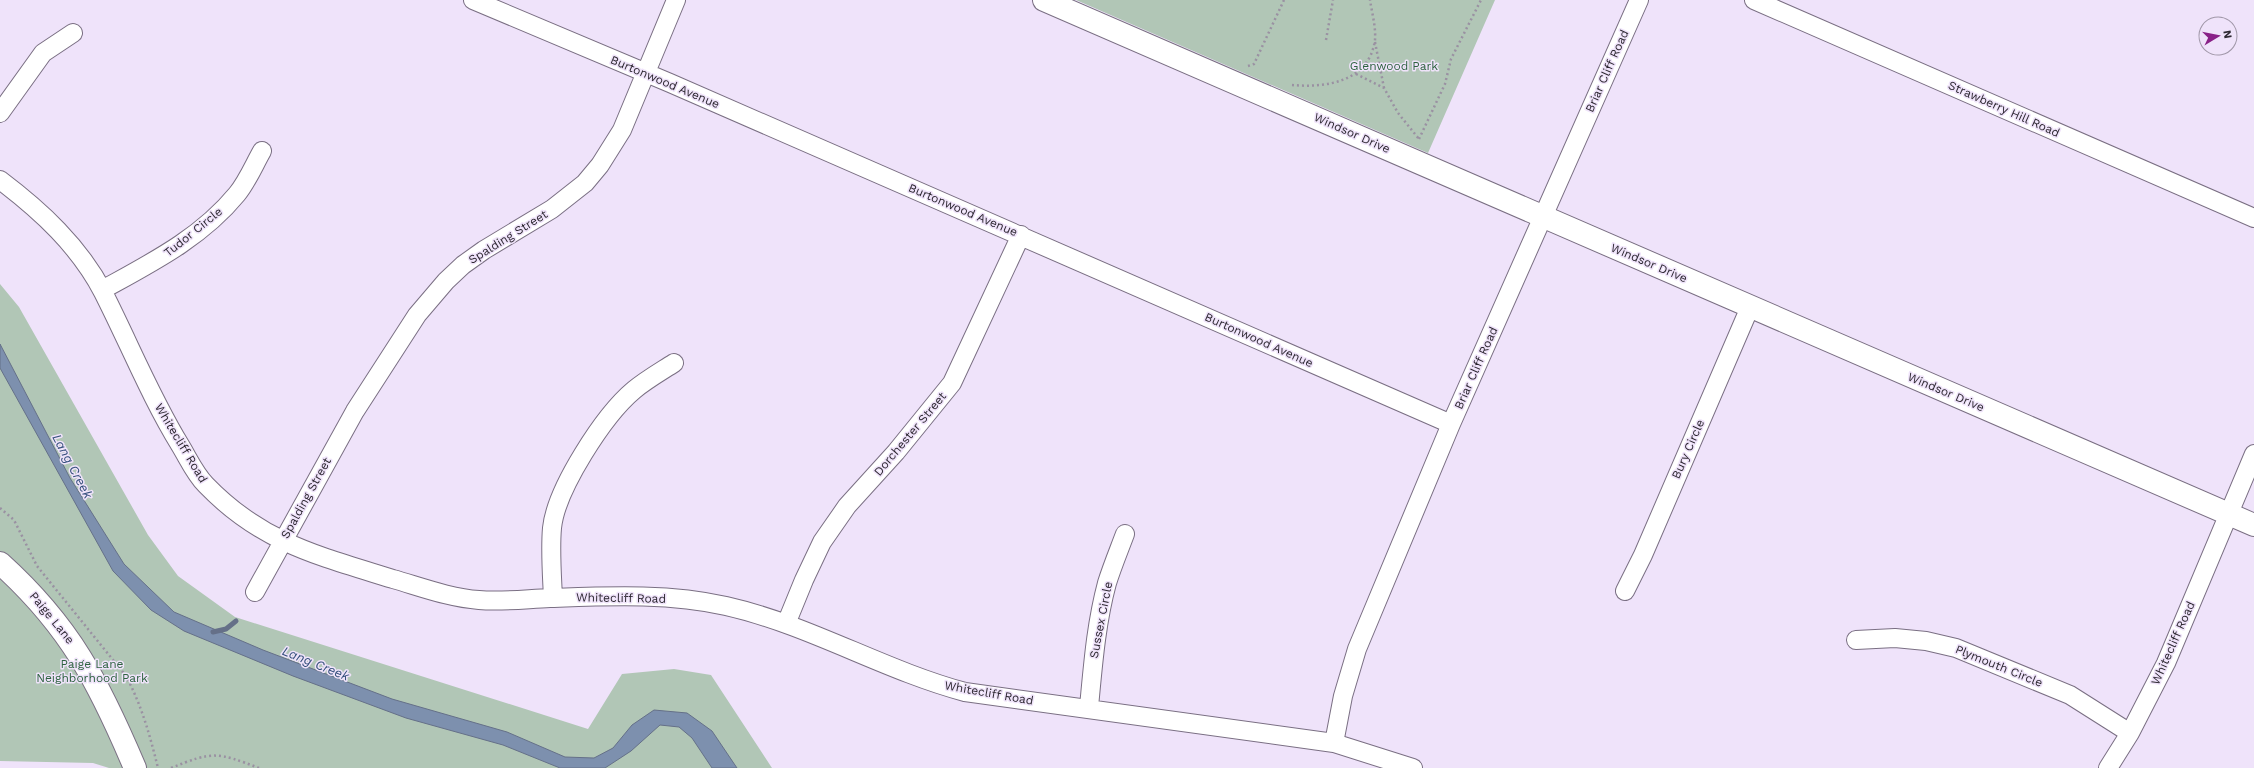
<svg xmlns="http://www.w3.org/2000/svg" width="2254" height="768" viewBox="0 0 2254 768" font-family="'Work Sans',sans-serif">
	<rect width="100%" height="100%" fill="#efe3fa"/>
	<!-- green -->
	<path fill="#b1c6b6" d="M1076,0H1495L1428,153Z
		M0,284L19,307L148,535L178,576L235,617L588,729L622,674L674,669L711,675L772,768H109L93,763L0,761Z"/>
	<!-- water -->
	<path fill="#7d90ae" stroke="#657088" d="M0,344L70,478L124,564L174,612L263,650L392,699L507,732L565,757L594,758L613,748L632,725L654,710L687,713L712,731L737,768H712L692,738L679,727L660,725L631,751L605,768H560L503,745L406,718L293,676L184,631L151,610L113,571L0,368Z"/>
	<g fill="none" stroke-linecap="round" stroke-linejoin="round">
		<!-- stream -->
		<path stroke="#657088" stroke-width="5" d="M213,632L226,629L236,621"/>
		<defs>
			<path id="street" d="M473,0L670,83L1451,424
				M1754,0L2254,218
				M0,113L43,53L73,33
				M0,180C41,211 79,246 103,292C129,343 150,396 180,445C188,458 195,474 206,485C262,543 319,556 393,579C421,587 450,598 479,600C502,602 526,599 550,598C608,596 669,593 726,606C810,625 883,670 965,692L1334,743L1413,768
				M102,290C151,263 201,238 237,194C247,182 254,165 262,151
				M1625,591L1643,555L1750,307
				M255,592L355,411L417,315L446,281L463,265L484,250L552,209L585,183L600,165L622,130L676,0
				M553,598C552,575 550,551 552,528C556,489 604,415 634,390C646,380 660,372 674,363
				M786,624L804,580L822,542L847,506L896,452L952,383L1021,235
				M1856,640L1895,638L1926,641L1956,648L2070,695L2130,733
				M1089,707C1093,665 1096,624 1107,583C1112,567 1119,550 1125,534
				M1334,743L1343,696L1357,649L1451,424L1639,0
				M2108,768L2130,733L2166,663L2254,454"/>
			<path id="secondary" d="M1044,0L2254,525
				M0,563C70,626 99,683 135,768"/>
		</defs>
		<!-- street casing -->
		<use href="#street" stroke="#7a6f83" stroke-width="20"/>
		<!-- secondary casing -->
		<use href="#secondary" stroke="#7a6f83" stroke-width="24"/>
		<!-- path -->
		<path stroke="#9a91a2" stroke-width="2.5" stroke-dasharray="2 3" stroke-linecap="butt" d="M1326,40L1333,0
			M1375,42L1384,88
			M1248,66L1254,64L1284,0
			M1356,74L1384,88L1398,113L1419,139
			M1292,85C1326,88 1369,82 1375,40C1376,27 1372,13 1370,0
			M1419,139L1445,84L1451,59L1481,0
			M0,508L14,520L37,566L126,676C142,706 150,736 158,768
			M171,768C213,751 217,752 259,768"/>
		<!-- street -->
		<use href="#street" stroke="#fff" stroke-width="18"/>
		<!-- secondary -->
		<use href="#secondary" stroke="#fff" stroke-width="22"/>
	</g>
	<g text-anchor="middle" stroke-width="3" stroke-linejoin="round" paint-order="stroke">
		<!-- park labels -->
		<g font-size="12" fill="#2e6340" stroke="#efe3fa">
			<text x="1394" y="70">Glenwood Park</text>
			<text x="92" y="668">Paige Lane<tspan x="92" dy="14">Neighborhood Park</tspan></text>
		</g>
		<!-- street labels -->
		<g font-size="12" fill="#2c2730" stroke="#efe3fa">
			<text transform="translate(1607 71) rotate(-66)" y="4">Briar Cliff Road</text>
			<text transform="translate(665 82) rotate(23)" y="4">Burtonwood Avenue</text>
			<text transform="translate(2004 109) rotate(24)" y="4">Strawberry Hill Road</text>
			<text transform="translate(1352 133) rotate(24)" y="4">Windsor Drive</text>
			<text transform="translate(963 210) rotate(23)" y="4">Burtonwood Avenue</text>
			<text transform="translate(193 232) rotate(-39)" y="4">Tudor Circle</text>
			<text transform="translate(508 237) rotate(-32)" y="4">Spalding Street</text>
			<text transform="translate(1649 263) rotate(23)" y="4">Windsor Drive</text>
			<text transform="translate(1259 340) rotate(24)" y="4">Burtonwood Avenue</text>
			<text transform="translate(1476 368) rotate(-66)" y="4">Briar Cliff Road</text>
			<text transform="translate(1946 392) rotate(23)" y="4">Windsor Drive</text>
			<text transform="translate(910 434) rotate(-50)" y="4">Dorchester Street</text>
			<text transform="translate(181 443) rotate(59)" y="4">Whitecliff Road</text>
			<text transform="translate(1688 449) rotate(-66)" y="4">Bury Circle</text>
			<text transform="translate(306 498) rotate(-61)" y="4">Spalding Street</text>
			<text transform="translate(621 598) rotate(1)" y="4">Whitecliff Road</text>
			<text transform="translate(52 618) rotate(51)" y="4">Paige Lane</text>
			<text transform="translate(1101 620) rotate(-79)" y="4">Sussex Circle</text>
			<text transform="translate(2173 643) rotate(-66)" y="4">Whitecliff Road</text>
			<text transform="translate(1999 666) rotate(22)" y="4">Plymouth Circle</text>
			<text transform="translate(989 693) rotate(10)" y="4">Whitecliff Road</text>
		</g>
		<!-- water labels -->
		<g font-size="13" font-style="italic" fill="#344f7b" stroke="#efe3fa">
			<text transform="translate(73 466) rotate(62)" y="5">Lang Creek</text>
			<text transform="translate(316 663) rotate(22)" y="5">Lang Creek</text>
		</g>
	</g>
	<!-- north arrow -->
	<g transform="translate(2218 36) rotate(80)"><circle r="19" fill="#efe3fa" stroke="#a198a9"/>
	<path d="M0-3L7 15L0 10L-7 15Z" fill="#892188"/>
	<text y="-6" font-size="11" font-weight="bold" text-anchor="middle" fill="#2c2730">N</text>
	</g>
</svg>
